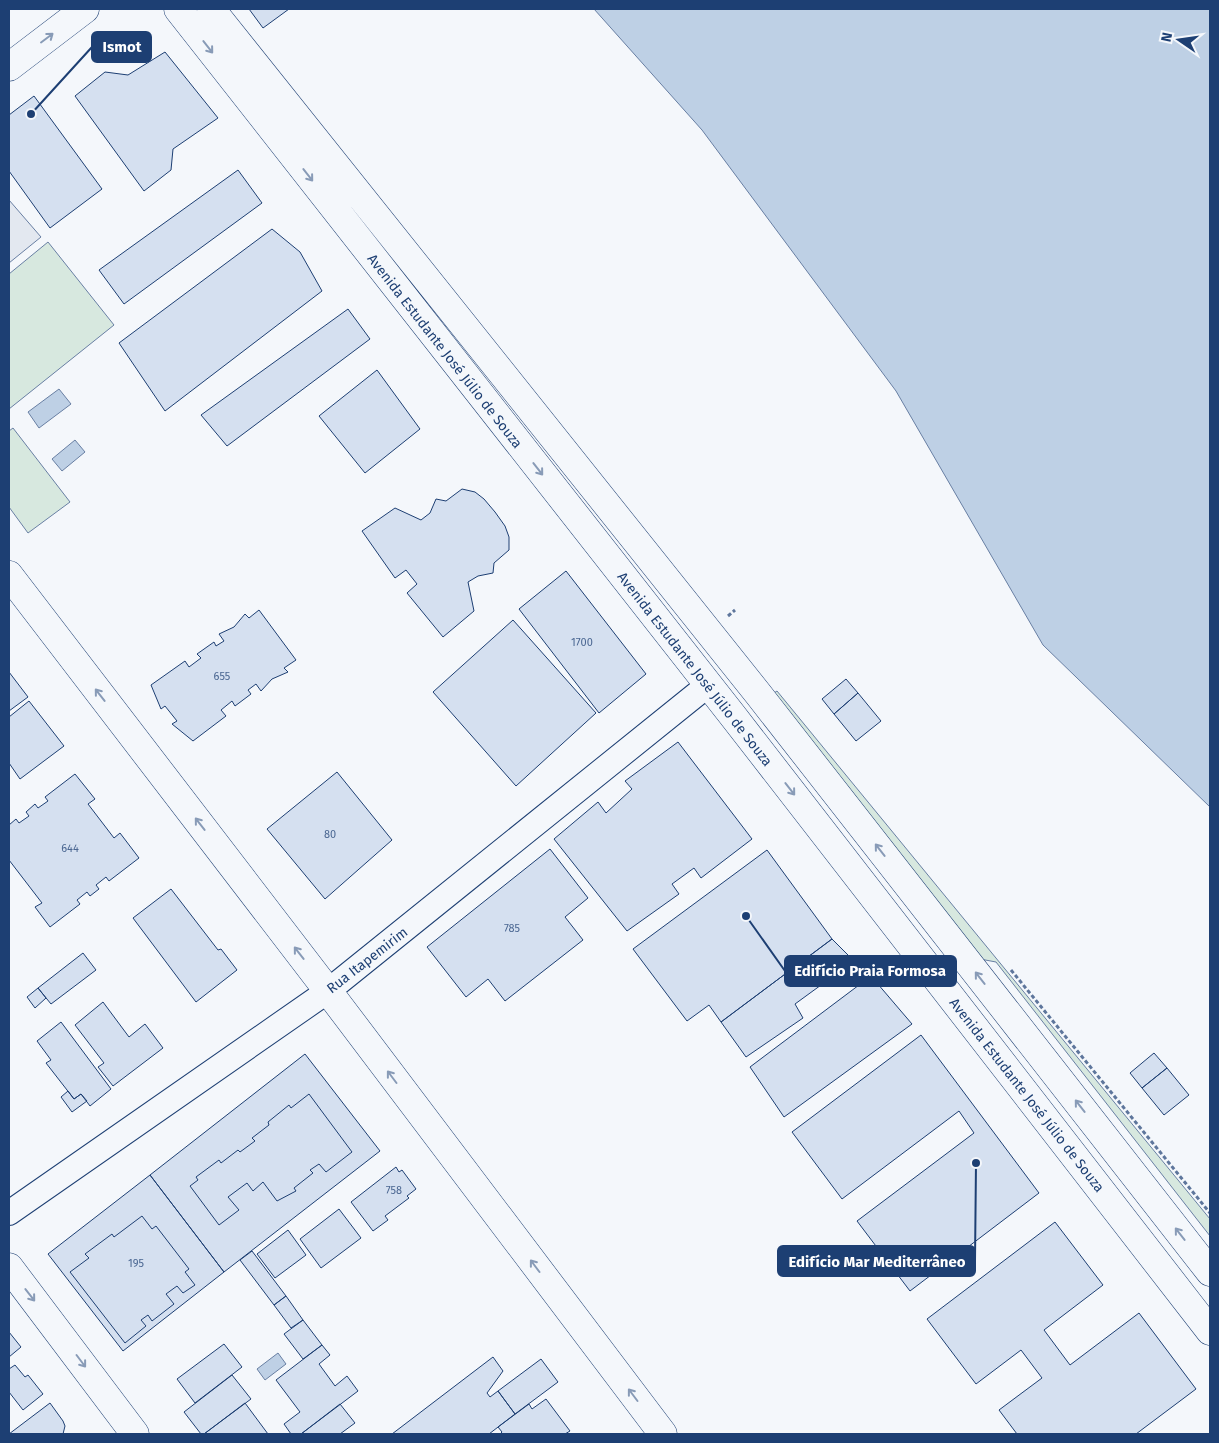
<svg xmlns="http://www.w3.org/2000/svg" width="1219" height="1443" viewBox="0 0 1219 1443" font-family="'Fira Sans',sans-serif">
	<rect width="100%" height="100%" fill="#f4f7fb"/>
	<!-- green -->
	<path fill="#d7e8df" stroke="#687fa3" d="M48,242L114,325L9,409V274Z
		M13,428L70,502L28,533L9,507V431Z
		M777,691L1210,1219V1236L996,962L980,959L774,693Z"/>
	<!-- parking -->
	<path fill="#e3e8f0" stroke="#687fa3" d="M9,200L41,237L9,263Z"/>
	<!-- water -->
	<path fill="#bed0e5" stroke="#687fa3" d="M594,9H1210V807L1043,645L896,391L702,130Z
		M59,389L71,404L39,428L28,412Z
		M75,440L85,452L62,471L52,459Z
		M278,1353L286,1364L265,1380L257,1369Z"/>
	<!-- building -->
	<path fill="#d5e0f0" stroke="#1d3f73" d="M249,9H289L263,28Z
		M165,52L218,118L173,149L171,170L144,191L75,96L105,72L128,75Z
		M34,96L102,189L50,228L9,171V115Z
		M238,170L262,203L124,304L99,270Z
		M272,229L300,252L322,291L165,411L119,343Z
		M348,309L370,339L227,446L201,415Z
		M377,370L420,429L365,473L319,416Z
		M462,489L475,492L484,499L495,512L505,526L509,537V550L494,563L493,573L478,576L468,582L474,611L443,637L407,593L417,584L406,570L395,578L362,531L395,508L421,520L430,513L436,499L446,501Z
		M566,571L646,674L599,713L519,609Z
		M259,610L296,660L284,668L288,672L272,679L261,691L256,684L248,690L251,694L235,706L232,701L221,710L226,716L193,741L172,724L177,721L165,706L161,709L151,685L185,661L189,667L201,658L197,654L214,642L216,646L224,641L219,634L234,627L245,614L249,618Z
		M513,620L596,713L516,786L433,692Z
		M9,672L28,697L9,711Z
		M846,679L858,693L834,714L822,699Z
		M858,693L881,721L856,741L834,714Z
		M29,701L64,746L20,779L9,763V717Z
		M678,742L752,839L701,878L694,868L672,884L679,894L627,931L554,839L598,802L606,813L632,789L625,781Z
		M337,772L392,840L325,899L267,829Z
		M75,774L95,799L88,804L114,838L120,833L139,858L109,881L106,877L96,885L99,889L90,896L87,892L77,900L80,904L50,927L35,907L42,903L9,860V825L16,819L19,823L29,816L26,812L35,804L38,808L48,801L45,797Z
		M550,849L588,898L565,917L583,940L505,1001L488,979L466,997L427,947Z
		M767,850L832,939L721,1022L709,1005L687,1021L633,949Z
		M171,889L218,950L221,949L237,970L196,1002L133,918Z
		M832,939L854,961L795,1004L803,1018L746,1057L721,1022Z
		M83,953L96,970L51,1004L38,988Z
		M871,976L912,1024L784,1117L750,1067Z
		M38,988L46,998L35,1008L27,997Z
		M103,1002L129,1037L145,1024L163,1048L113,1086L98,1067L104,1063L75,1025Z
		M61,1022L111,1089L90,1106L81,1094L74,1099L46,1063L51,1060L37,1041Z
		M921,1035L1039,1193L910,1291L857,1221L974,1133L959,1111L842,1199L792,1132Z
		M1154,1053L1167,1068L1142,1088L1130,1073Z
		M305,1054L380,1151L224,1272L150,1175Z
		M1167,1068L1189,1095L1164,1115L1142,1088Z
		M68,1091L74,1099L81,1094L87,1101L72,1112L61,1097Z
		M309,1094L352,1152L326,1172L319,1164L310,1170L313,1173L294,1188L296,1191L277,1201L263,1182L253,1191L247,1183L228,1197L239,1210L219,1225L190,1186L198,1180L196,1177L219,1160L221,1163L238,1150L240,1152L255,1141L252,1138L269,1125L268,1122L289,1105L291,1108Z
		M396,1167L399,1172L402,1170L416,1189L407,1196L409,1198L385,1216L388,1220L373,1231L351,1202Z
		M150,1175L224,1272L123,1351L48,1254Z
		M339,1209L361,1238L321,1268L300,1239Z
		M142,1216L152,1229L156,1226L189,1269L185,1272L195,1285L183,1293L177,1286L166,1294L174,1304L152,1321L148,1315L141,1320L146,1326L125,1343L70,1272L89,1258L85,1254L112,1234L114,1237Z
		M1055,1222L1103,1285L1044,1330L1070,1365L1139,1313L1196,1389L1136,1434H1017L999,1410L1042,1378L1021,1350L976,1384L927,1319Z
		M288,1230L306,1255L275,1278L257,1254Z
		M252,1251L286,1296L274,1305L240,1260Z
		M286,1296L303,1320L291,1328L274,1305Z
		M303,1320L322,1345L303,1359L284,1334Z
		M9,1332L21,1347L9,1357Z
		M224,1344L242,1367L195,1403L177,1379Z
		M322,1345L330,1355L319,1364L335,1386L347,1376L358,1391L301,1434H291L284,1424L300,1412L276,1380Z
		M493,1357L503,1371L487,1393L490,1397L498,1391L515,1414L489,1434H392Z
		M541,1359L558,1382L515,1414L498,1391Z
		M15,1365L25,1377L28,1375L43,1394L23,1410L9,1392V1369Z
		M232,1375L251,1399L204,1434H201L184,1412Z
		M546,1399L570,1431L565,1434H500L502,1432L498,1427L529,1404L532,1409Z
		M50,1403L63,1421L65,1426L63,1434H9Z
		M245,1403L268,1434H204Z
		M340,1404L355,1423L340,1434H301Z"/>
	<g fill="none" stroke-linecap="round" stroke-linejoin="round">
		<defs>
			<path id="street" d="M9,1213L328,991L708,685"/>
			<path id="secondary" d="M178,9L733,716L1210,1331
				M211,9L759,695L1210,1272
				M9,67L85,9"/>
			<path id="primary" d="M9,575L328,991L663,1434
				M9,1267L135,1434"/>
		</defs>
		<!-- street casing -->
		<use href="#street" stroke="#1d3f73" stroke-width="26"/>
		<!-- secondary casing -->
		<use href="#secondary" stroke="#1d3f73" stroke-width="29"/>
		<!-- primary casing -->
		<use href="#primary" stroke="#1d3f73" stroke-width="29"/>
		<!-- path -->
		<path stroke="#5e769c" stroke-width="3" stroke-dasharray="4 2.5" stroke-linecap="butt" d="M728,616L735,610
			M1011,970L1210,1213"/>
		<!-- street -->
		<use href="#street" stroke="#f4f7fb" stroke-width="24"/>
		<!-- secondary -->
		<use href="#secondary" stroke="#f4f7fb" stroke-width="28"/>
		<!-- primary -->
		<use href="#primary" stroke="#f4f7fb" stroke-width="28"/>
	</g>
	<!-- one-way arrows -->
	<defs><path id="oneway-shaft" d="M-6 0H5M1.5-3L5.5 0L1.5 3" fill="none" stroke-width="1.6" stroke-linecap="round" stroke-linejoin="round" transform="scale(1.25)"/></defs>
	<g stroke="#889bb7">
		<use href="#oneway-shaft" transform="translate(47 38) rotate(-37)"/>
		<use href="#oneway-shaft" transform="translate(208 47) rotate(52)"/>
		<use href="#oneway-shaft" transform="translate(308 175) rotate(52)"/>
		<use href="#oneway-shaft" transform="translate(538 469) rotate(52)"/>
		<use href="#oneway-shaft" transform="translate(100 695) rotate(-128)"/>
		<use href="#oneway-shaft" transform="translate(790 789) rotate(52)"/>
		<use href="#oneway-shaft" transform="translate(200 824) rotate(-128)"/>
		<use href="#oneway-shaft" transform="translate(880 850) rotate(-128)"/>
		<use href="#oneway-shaft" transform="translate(299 953) rotate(-128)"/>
		<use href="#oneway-shaft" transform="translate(980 978) rotate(-128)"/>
		<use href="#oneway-shaft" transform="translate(392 1077) rotate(-127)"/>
		<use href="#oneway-shaft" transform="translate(1080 1106) rotate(-128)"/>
		<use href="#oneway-shaft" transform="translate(1180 1234) rotate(-128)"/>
		<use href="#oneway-shaft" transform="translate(535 1266) rotate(-127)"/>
		<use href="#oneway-shaft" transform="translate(30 1295) rotate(52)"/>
		<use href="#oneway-shaft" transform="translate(81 1361) rotate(53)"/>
		<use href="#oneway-shaft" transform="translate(633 1395) rotate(-127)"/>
	</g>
	<g text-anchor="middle" stroke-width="4" stroke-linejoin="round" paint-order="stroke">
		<!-- number labels -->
		<g font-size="11" fill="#4b6792">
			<text x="582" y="646">1700</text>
			<text x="222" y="680">655</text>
			<text x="330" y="838">80</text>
			<text x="70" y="852">644</text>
			<text x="512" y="932">785</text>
			<text x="394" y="1194">758</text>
			<text x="136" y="1267">195</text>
		</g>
		<!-- street labels -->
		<g font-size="14" fill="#1d3f73" stroke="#f4f7fb">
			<text transform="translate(445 351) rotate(52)" y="5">Avenida Estudante José Júlio de Souza</text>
			<text transform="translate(695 669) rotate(52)" y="5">Avenida Estudante José Júlio de Souza</text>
			<text transform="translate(367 960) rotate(-38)" y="5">Rua Itapemirim</text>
			<text transform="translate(1027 1095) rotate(52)" y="5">Avenida Estudante José Júlio de Souza</text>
		</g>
	</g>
	<!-- callouts -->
	<path fill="none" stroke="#1d3f73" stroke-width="2" d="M31 114L92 47M746 916L785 971M976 1163L975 1261"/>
	<g fill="#1d3f73" stroke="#f4f7fb" stroke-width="2">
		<circle cx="31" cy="114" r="5"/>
		<circle cx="746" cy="916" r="5"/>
		<circle cx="976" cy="1163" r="5"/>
	</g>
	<g fill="#1d3f73" stroke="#1d3f73" stroke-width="2">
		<rect x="92" y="32" width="59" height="30" rx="5"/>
		<rect x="785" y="956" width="171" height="30" rx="5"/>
		<rect x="778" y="1246" width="197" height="30" rx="5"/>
	</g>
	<g font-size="15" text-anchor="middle" font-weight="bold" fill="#fff">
		<text x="122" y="52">Ismot</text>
		<text x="870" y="976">Edifício Praia Formosa</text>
		<text x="877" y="1267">Edifício Mar Mediterrâneo</text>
	</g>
	<!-- border -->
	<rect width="1219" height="1443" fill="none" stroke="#1d3f73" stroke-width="20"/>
	<!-- north arrow -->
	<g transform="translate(1179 40) rotate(283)" stroke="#f4f7fb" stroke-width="4" paint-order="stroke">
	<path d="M0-4L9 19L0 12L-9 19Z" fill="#1d3f73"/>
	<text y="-8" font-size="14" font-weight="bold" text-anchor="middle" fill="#1d3f73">N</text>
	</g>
</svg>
